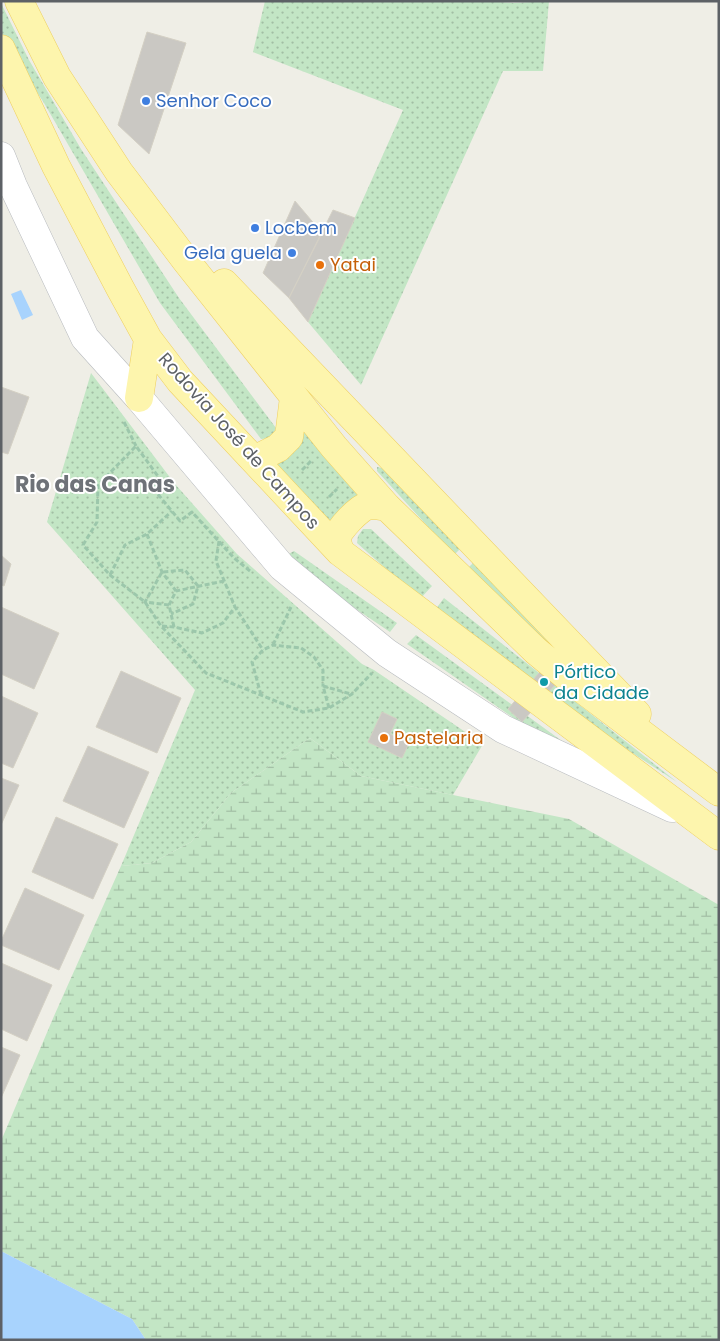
<svg xmlns="http://www.w3.org/2000/svg" width="720" height="1341" viewBox="0 0 720 1341" font-family="Poppins,sans-serif">
	<defs>
		<pattern id="grass-dots" width="8" height="8" patternUnits="userSpaceOnUse" patternTransform="scale(1.25)"><rect width="8" height="8" fill="#c3e6c5"/><path d="M2 2h.1M6 6h.1" fill="none" stroke="#a2bea4" stroke-width="1.8" stroke-linecap="round"/></pattern>
		<pattern id="wetland-marsh" width="20" height="14" patternUnits="userSpaceOnUse" patternTransform="scale(1.25)"><rect width="20" height="14" fill="#c3e6c5"/><path d="M1 5h8M5 5V1M11 12h8M15 12V8" fill="none" stroke="#a2bea4"/></pattern>
	</defs>
	<rect width="100%" height="100%" fill="#efeee6"/>
	<!-- grass -->
	<path fill="url(#grass-dots)" d="M265,1H484L514,3L549,1L543,71H503L361,385L308,322L403,110L253,52Z
		M1,3L29,60L81,149L179,298L276,428L272,438L261,439L160,303L44,103L1,37Z
		M91,373L175,484L237,554L362,664L374,670L483,744L453,795L361,776L310,738L231,793L191,842L152,863L121,866L195,690L47,522Z
		M294,397L387,507L337,534L260,457L278,448Z
		M377,467L382,468L462,547L454,555L377,471Z
		M363,529H371L432,586L420,599L357,543L358,536Z
		M294,551L397,623L390,632L288,563L287,555Z
		M473,563L618,703L550,651L467,569Z
		M444,598L677,782L557,704L435,610Z
		M416,635L577,752L570,757L407,644Z"/>
	<!-- wetland -->
	<path fill="url(#wetland-marsh)" d="M310,738L361,776L569,819L719,905V1340H146L132,1319L1,1251V1141L54,1016L121,866L152,863L191,842L231,793Z"/>
	<!-- water -->
	<path fill="#a8d3fd" d="M21,290L33,315L22,320L11,294Z
		M1,1251L132,1319L146,1340H1Z"/>
	<!-- building -->
	<path fill="#cac8c3" stroke="#d4d0c4" d="M147,32L186,43L149,154L118,125Z
		M295,201L322,233L289,298L263,273Z
		M333,210L355,218L308,322L289,298Z
		M1,387L29,397L8,454L1,452Z
		M1,555L11,564L4,586L1,585Z
		M1,607L59,633L34,689L1,674Z
		M563,645L578,659L522,722L508,709Z
		M121,671L181,698L157,753L96,727Z
		M1,696L38,713L13,768L1,763Z
		M382,712L397,719L390,734L409,743L402,758L368,742Z
		M88,746L149,772L124,828L63,801Z
		M1,778L19,785L1,825Z
		M56,817L118,844L93,899L32,872Z
		M25,888L84,915L59,970L1,945V941Z
		M1,963L52,985L27,1041L1,1029Z
		M1,1047L20,1055L1,1098Z"/>
	<g fill="none" stroke-linecap="round" stroke-linejoin="round">
		<defs>
			<path id="minor" d="M1,156L13,186L85,338L139,398L282,567L387,653L503,729L672,808"/>
			<path id="major" d="M19,1L57,77L119,172L187,262L334,447L387,507L536,651L577,685L719,792
				M1,49L56,166L120,288L148,339L180,381L340,552L719,836
				M224,283L637,714
				M139,398L148,339
				M250,456L260,457L278,448L289,437L294,397
				M340,552C339,547 336,541 337,537C339,529 359,508 367,506C374,504 381,506 387,507"/>
		</defs>
		<!-- minor casing -->
		<use href="#minor" stroke="#b8bbbf" stroke-width="29"/>
		<!-- major casing -->
		<use href="#major" stroke="#efcf5f" stroke-width="29"/>
		<!-- path -->
		<path stroke="#9cc7ab" stroke-width="3" stroke-dasharray="5 2.5" stroke-linecap="butt" d="M124,422L136,446
			M302,470L312,460
			M329,497L337,489
			M147,534L162,572L176,591
			M219,541L216,561L235,607
			M250,571L234,558L192,512L180,521L152,487L160,479L136,446L98,485L97,522L83,545L110,575L145,602L161,626L206,673L303,712L329,708L352,694L372,673
			M110,575L125,545L147,534L172,511
			M169,605L145,602L162,572L185,570L198,586L193,604L171,614
			M162,626L174,627L202,633L223,623L235,607L263,650
			M174,627L169,605L176,591L224,581
			M273,645L291,607
			M261,695L252,662L263,650L273,645L301,648L314,657L323,670V686
			M329,708L323,686L351,694"/>
		<!-- minor -->
		<use href="#minor" stroke="#fff" stroke-width="28"/>
		<!-- major -->
		<use href="#major" stroke="#fdf5ad" stroke-width="28"/>
	</g>
	<!-- markers -->
	<g fill="#3f7fe0" stroke="#fff" stroke-width="2">
		<circle cx="146" cy="101" r="5"/>
		<circle cx="255" cy="228" r="5"/>
		<circle cx="292" cy="253" r="5"/>
	</g>
	<g fill="#e8710a" stroke="#fff" stroke-width="2">
		<circle cx="320" cy="265" r="5"/>
		<circle cx="384" cy="738" r="5"/>
	</g>
	<circle fill="#0f9aa8" stroke="#fff" stroke-width="2" cx="544" cy="682" r="5"/>
	<g text-anchor="middle" stroke-width="4" stroke-linejoin="round" paint-order="stroke">
		<!-- shop labels -->
		<g font-size="18" fill="#366cbe" stroke="#fff" text-anchor="start">
			<text x="156" y="107">Senhor Coco</text>
			<text x="265" y="234">Locbem</text>
			<text x="282" y="259" text-anchor="end">Gela guela</text>
		</g>
		<!-- food labels -->
		<g font-size="18" fill="#c56008" stroke="#fff" text-anchor="start">
			<text x="330" y="271">Yatai</text>
			<text x="394" y="744">Pastelaria</text>
		</g>
		<!-- street labels -->
		<g font-size="18" fill="#5d6166" stroke="#fff">
			<text transform="translate(239 441) rotate(48)" y="6">Rodovia José de Campos</text>
		</g>
		<!-- culture labels -->
		<g font-size="18" fill="#0d838f" stroke="#fff" text-anchor="start">
			<text x="554" y="678">Pórtico<tspan x="554" dy="21">da Cidade</tspan></text>
		</g>
		<!-- district labels -->
		<g font-size="22" font-weight="bold" fill="#6e7278" stroke="#fff">
			<text x="95" y="492">Rio das Canas</text>
		</g>
	</g>
	<!-- border -->
	<rect width="720" height="1341" fill="none" stroke="#5d6166" stroke-width="5"/>
</svg>
